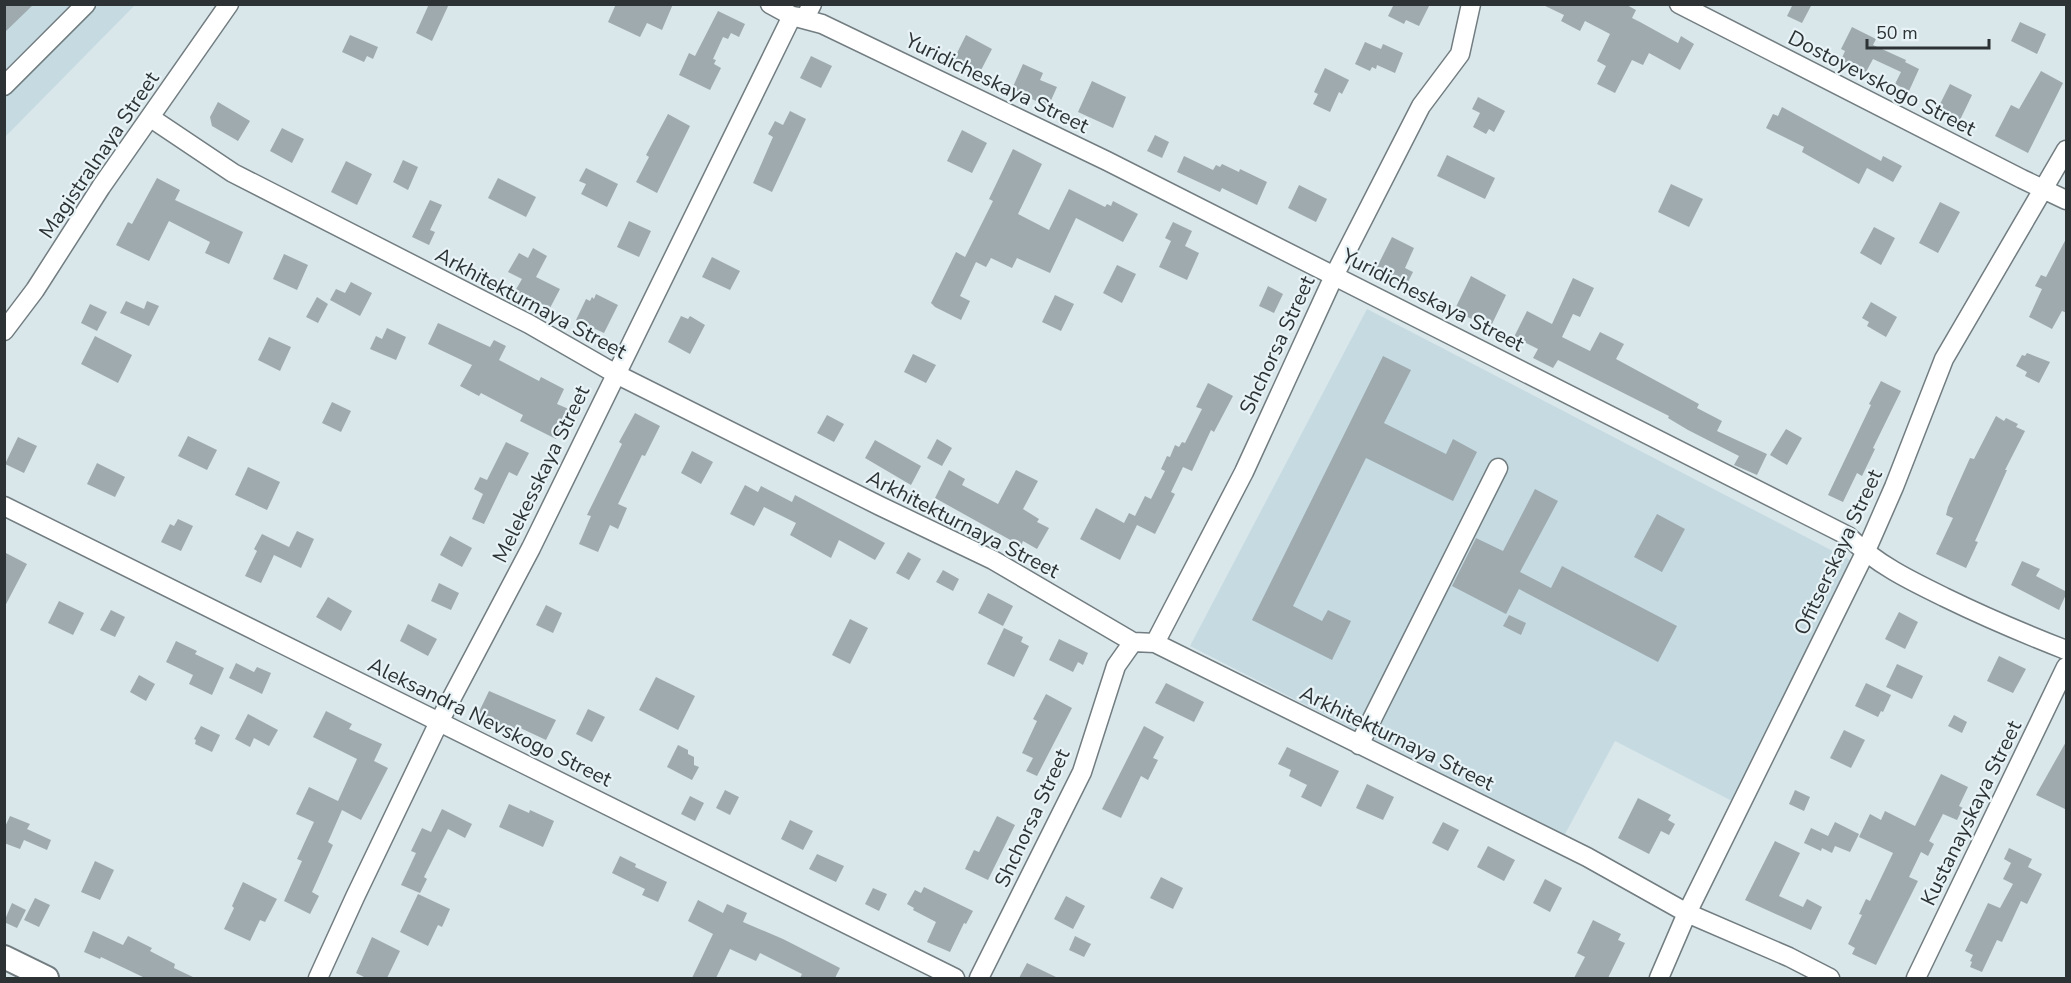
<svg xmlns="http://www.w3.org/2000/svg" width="2071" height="983" viewBox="0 0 2071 983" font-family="'Nunito Sans',sans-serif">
	<rect width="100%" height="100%" fill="#d9e6ea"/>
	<!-- built -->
	<path fill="#c6dbe1" d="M5,5H135L5,137Z
		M1367,309L1854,562L1738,804L1615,741L1564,836L1190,646Z"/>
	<!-- building -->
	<path fill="#9faaaf" d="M4,4H34L4,33Z
		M429,4H449L432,41L416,33Z
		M616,4H673L662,30L647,23L640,37L608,22Z
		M1394,4H1430L1419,26L1406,20L1404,24L1388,16Z
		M1541,4H1625L1636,10L1632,18L1640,22L1678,43L1681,36L1694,44L1680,70L1649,53L1643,65L1632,60L1615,93L1597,84L1606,66L1597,61L1610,34L1585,21L1580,31L1561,21L1564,15Z
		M1793,4H1812L1802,23L1787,16Z
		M718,11L745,24L739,37L731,33L728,39L723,37L713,59L716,60L714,64L721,68L710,90L679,75L689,53L695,56Z
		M2020,22L2046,34L2037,54L2011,41Z
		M1852,27L1876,39L1873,45L1906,60L1904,65L1905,62L1919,69L1909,91L1895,84L1901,72L1873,59L1866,72L1841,60L1845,51L1841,49Z
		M350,35L378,47L373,59L367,56L364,62L342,52Z
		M966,35L992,49L979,74L953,61Z
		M1365,42L1381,49L1383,44L1403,53L1395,73L1377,65L1376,69L1372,67L1370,71L1355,64Z
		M811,56L832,66L821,88L800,78Z
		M1023,64L1043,73L1040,80L1057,87L1048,107L1012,89Z
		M1325,68L1349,80L1342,94L1339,92L1330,112L1313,104L1318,94L1314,92Z
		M2041,71L2063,83L2028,153L1995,136L2011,105L2019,109Z
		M1092,81L1126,97L1113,128L1078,112Z
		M1950,84L1972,95L1960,120L1938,108Z
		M1478,97L1505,111L1494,132L1489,129L1486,134L1473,127L1480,113L1472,109Z
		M218,102L250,121L238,141L212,126L210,117Z
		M1782,107L1881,161L1883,156L1902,166L1893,182L1867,168L1859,184L1802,152L1804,147L1766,128L1773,114L1778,116Z
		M790,111L806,119L772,192L753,183L773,137L768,134L775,121L783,125Z
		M668,114L690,126L657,193L636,182L649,157L646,155Z
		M282,128L304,139L292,163L270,151Z
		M962,130L987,143L972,173L947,161Z
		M1155,135L1169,142L1162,158L1147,151Z
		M1013,149L1042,164L1018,214L1049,230L1069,189L1105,207L1107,204L1111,206L1113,201L1138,214L1123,242L1076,218L1050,273L1017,258L1012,268L991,258L986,267L976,262L960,296L970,301L961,320L935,307L931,303L956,252L965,257L993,201L989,199Z
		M1447,155L1495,178L1485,199L1437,176Z
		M1184,156L1213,170L1216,165L1220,167L1222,164L1239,172L1240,169L1267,182L1257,205L1222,188L1220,192L1177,172Z
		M403,160L418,167L408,190L393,182Z
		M346,161L372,174L357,205L331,192Z
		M586,168L618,184L607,207L581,194L586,184L579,181Z
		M157,178L180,190L175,200L243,232L229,264L205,253L210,242L169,221L149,261L116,245L128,222L132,224Z
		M498,178L536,197L526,217L488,198Z
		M1671,184L1703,199L1689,227L1658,212Z
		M1299,185L1327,199L1316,222L1288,208Z
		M430,200L442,205L430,230L435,232L429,245L412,237Z
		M1940,202L1960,212L1938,253L1919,243Z
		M629,221L651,231L639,257L617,247Z
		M1173,222L1192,231L1185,246L1199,253L1187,280L1159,267L1171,241L1165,238Z
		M1874,227L1895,238L1881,265L1860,253Z
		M1392,237L1414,248L1405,268L1413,272L1407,284L1376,269Z
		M2067,237V313L2062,311L2052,329L2029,317L2042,289L2035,286L2041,275L2046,277Z
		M533,248L547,256L536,277L560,289L550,308L515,291L522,279L508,272L519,253L528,258Z
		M284,254L308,265L297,290L273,279Z
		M712,257L740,271L730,290L702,277Z
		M1117,265L1136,274L1122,303L1103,293Z
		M1471,276L1506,295L1492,324L1476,316L1474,320L1454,311Z
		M1573,278L1594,288L1580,317L1573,314L1562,337L1590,351L1600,332L1624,344L1616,359L1699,404L1697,408L1722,421L1717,431L1767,454L1757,475L1734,465L1739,456L1688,430L1668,418L1669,416L1558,360L1553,368L1533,358L1538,349L1514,337L1527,311L1552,324Z
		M351,282L372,293L360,316L330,300L336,289L345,293Z
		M1268,286L1283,294L1274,313L1259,306Z
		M596,294L618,305L604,333L576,320L586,299L590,301L592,297L594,299Z
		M1055,295L1074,304L1061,331L1042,322Z
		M317,297L328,304L318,323L306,317Z
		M126,301L144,309L147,301L159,306L149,326L120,313Z
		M1871,302L1897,317L1886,337L1867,326L1869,322L1862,318Z
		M90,304L107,312L97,331L81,323Z
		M681,316L688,319L690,316L705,325L690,354L668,342Z
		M438,323L490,347L494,340L506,346L499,360L539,381L541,377L564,389L557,404L571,410L556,439L520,421L523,415L481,393L479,396L460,386L472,365L428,344Z
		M387,328L406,337L396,360L370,349L376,336L382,339Z
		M95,336L132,355L118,383L81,364Z
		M269,337L291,347L280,371L258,360Z
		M2027,353L2050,362L2039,383L2025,376L2027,372L2016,366L2022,355L2025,356Z
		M913,354L936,365L926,383L904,372Z
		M1383,356L1411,370L1384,423L1446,454L1453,439L1477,452L1453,501L1366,458L1293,606L1322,621L1328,610L1351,621L1332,660L1252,620Z
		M1881,381L1901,391L1873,448L1875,449L1862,476L1857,473L1843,502L1828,495L1871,405L1869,404Z
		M1208,383L1233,396L1214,432L1211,430L1192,471L1183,467L1171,492L1175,494L1155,534L1137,525L1120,560L1080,539L1096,508L1124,523L1129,513L1135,516L1145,496L1151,499L1165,471L1161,469L1167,456L1170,457L1175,445L1179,447L1182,442L1185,443L1202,409L1196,407Z
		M332,402L351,411L341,432L322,423Z
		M635,413L660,426L645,456L642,455L618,504L627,508L618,529L610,525L598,552L579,544L591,516L587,515L622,444L619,442Z
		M827,415L844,424L834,442L817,433Z
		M1996,416L2004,421L2006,418L2018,424L2016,427L2025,431L2005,470H2007L1975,541L1978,542L1966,568L1936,554L1953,518L1946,515L1948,507L1970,458L1974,459Z
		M1786,429L1802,438L1787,465L1770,455Z
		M188,436L217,450L207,470L178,456Z
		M18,437L37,446L24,473L5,464Z
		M937,439L952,448L942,466L927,458Z
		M875,440L921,466L911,485L865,458Z
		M506,442L529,453L517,476L509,472L484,524L472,519L483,494L474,489L480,477L487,480Z
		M692,451L713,462L701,484L681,473Z
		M97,463L125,477L115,497L87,484Z
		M248,467L280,482L267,510L235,495Z
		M949,470L965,479L962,485L998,504L1016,470L1038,481L1023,509L1039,519L1037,522L1049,528L1037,549L1023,541L1021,546L935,498Z
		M745,485L758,492L761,486L792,502L795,495L885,543L875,560L839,540L831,558L790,535L796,523L764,507L754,526L730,514Z
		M1535,489L1558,501L1520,572L1551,588L1562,566L1677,626L1658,662L1519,589L1506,614L1452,586L1476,538L1503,551Z
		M1657,514L1685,529L1662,572L1634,557Z
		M178,519L193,526L181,551L161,542L170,524L174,526Z
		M297,531L314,539L301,568L274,555L261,583L245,576L257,551L254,549L262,534L289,547Z
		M450,536L472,548L462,567L440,555Z
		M4,552L27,564L4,608Z
		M908,552L921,559L909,580L896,573Z
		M2022,561L2040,569L2036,576L2067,592L2059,610L2011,585Z
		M943,570L959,579L953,591L936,582Z
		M439,583L459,593L451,610L431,601Z
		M988,593L1013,606L1003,626L978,613Z
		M328,597L352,611L341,631L316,617Z
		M59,601L84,613L73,635L48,623Z
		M546,605L562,613L553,633L536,625Z
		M111,610L125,617L115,637L100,630Z
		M1899,612L1918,622L1905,649L1885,639Z
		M1509,615L1526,623L1521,635L1503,626Z
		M850,619L868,628L850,664L832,655Z
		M408,624L437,639L428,656L400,641Z
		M1004,628L1023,637L1021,642L1029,646L1014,677L987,664Z
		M1059,639L1088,653L1083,665L1078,662L1073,672L1049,660Z
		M176,641L197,651L195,654L224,668L212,695L189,684L193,675L166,662Z
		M1999,656L2026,669L2013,693L1987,681Z
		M236,663L254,672L257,667L271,673L262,694L229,678Z
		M1897,664L1923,676L1912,699L1886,687Z
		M139,675L155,684L146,701L130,692Z
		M656,677L695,696L678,730L639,710Z
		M1166,683L1204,702L1194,722L1155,703Z
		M1866,683L1891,695L1883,712L1881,711L1878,717L1855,706Z
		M489,691L556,720L546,740L516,726L513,731L478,714Z
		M1046,694L1072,708L1037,776L1026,771L1033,758L1022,753L1037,721L1033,719Z
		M588,709L605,717L592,742L576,734Z
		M326,711L352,724L349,729L382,744L374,761L388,768L361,820L342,810L328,842L333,845L312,892L319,896L310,914L284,901L302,861L297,859L314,822L296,814L309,787L338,801L357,759L313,737Z
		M248,714L278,730L269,746L254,738L250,747L235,739Z
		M1954,715L1967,722L1962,733L1948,726Z
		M201,726L220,735L212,752L195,744L196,740L194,739Z
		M1144,726L1164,737L1153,758L1158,760L1148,780L1141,776L1121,818L1102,809Z
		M1844,730L1865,740L1851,768L1830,758Z
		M2067,740V810L2036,795Z
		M678,745L688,750V754L694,757V765L699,767L692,780L667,767Z
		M1287,747L1339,771L1321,807L1301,797L1307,785L1289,776L1291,770L1278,764Z
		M1941,774L1968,787L1959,806L1963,808L1957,820L1943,814L1929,841L1934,844L1928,856L1921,852L1909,877L1918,881L1876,965L1852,954L1855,948L1848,944L1862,915L1859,914L1866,899L1870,901L1893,853L1859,837L1870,814L1881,820L1885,811L1915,826Z
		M1367,784L1394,797L1383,820L1356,808Z
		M725,790L739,797L730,815L716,808Z
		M1795,790L1810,797L1804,811L1789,804Z
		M690,796L704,803L695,821L681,814Z
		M1638,798L1671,815L1668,820L1675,824L1669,835L1661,831L1649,854L1618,838Z
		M509,804L529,813L530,810L554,821L543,847L499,827Z
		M442,809L472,824L465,838L448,829L424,877L427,879L420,893L401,885L416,853L411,851L422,828L431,832Z
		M10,816L30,824L27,829L51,840L47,850L24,840L20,849L4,843V829Z
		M997,816L1015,825L988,880L965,869L974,850L979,852Z
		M790,820L813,831L803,850L781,839Z
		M1443,822L1459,830L1448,851L1432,843Z
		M1835,822L1859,834L1850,852L1835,846L1832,853L1822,848L1821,851L1804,843L1811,828L1828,836Z
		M1775,841L1800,853L1779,896L1803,907L1807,899L1822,907L1811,930L1745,900Z
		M1488,846L1515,860L1504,881L1477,867Z
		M2009,848L2032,859L2028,867L2042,874L2027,904L2021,901L2002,942L1997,940L1982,972L1970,967L1972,962L1970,961L1973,955L1965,951L1988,903L2000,908L2013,884L2003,879L2011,863L2004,859Z
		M817,854L844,866L836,882L809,869Z
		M620,856L636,864L635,867L667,882L658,902L642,895L645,889L612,873Z
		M95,861L114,870L100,900L81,892Z
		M1161,877L1183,888L1173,909L1150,898Z
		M1545,879L1562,888L1550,912L1533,903Z
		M243,882L277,899L265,922L260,920L250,941L224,929L234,908L232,906Z
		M924,887L973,911L966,924L964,923L950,952L927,942L936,922L913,910L914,908L907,904L915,890L921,893Z
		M873,888L887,894L879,911L865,904Z
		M418,894L450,909L442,927L438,925L428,946L400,932Z
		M1066,896L1085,906L1073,929L1054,919Z
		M35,898L50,905L39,927L24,920Z
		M698,900L723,913L727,904L747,913L743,922L783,939L840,968L835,978H800L802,974L760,953L756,961L730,949L716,978H692L713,934L688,921Z
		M12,903L26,910L17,928L4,922Z
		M1593,920L1621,934L1618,940L1625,943L1608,978H1574L1585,957L1577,953Z
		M93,931L123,945L128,936L152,948L150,951L175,964L174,968L195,978H145L101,957L100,959L84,952Z
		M1075,936L1091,944L1084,957L1069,950Z
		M372,937L400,951L387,978H366L356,973Z
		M1027,963L1058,978H1019Z"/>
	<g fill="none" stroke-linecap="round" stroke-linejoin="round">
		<defs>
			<path id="minor" d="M770,4L792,16L822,24L1107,161L1848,536C1876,564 1909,580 1944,597C1985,617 2025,634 2066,650
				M1679,4L2022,179L2066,200
				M4,86L86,4
				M151,118L233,173L529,324L616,374L880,506L993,560L1133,642L1155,643L1587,857L1687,913L1789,957L1830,978
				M4,331L35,290L101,187L229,4
				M4,506L955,978
				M1155,643L1244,472L1334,276L1421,106L1460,54L1471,4
				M1359,745L1498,468
				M318,978L355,897L439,722L531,548L792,16L805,18L812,4
				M979,978L1082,772L1116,666L1133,642
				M1659,978L1687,913L1865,553L1894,487L1944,359L2066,150
				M1916,978L2066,667"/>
			<path id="major" d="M4,957L47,978"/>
		</defs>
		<!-- minor casing -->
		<use href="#minor" stroke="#727d81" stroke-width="21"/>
		<!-- major casing -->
		<use href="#major" stroke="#727d81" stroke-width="26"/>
		<!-- minor -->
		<use href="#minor" stroke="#fff" stroke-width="18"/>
		<!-- major -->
		<use href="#major" stroke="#fff" stroke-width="22"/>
	</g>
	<g text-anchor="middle" stroke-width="4.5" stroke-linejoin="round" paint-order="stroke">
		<!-- street labels -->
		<g font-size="21" fill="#2d3234" stroke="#e7f3f7">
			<text transform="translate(997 83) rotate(26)" y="7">Yuridicheskaya Street</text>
			<text transform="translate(1882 83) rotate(27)" y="7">Dostoyevskogo Street</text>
			<text transform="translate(99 155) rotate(-56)" y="7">Magistralnaya Street</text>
			<text transform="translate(1433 300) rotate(27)" y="7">Yuridicheskaya Street</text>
			<text transform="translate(531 303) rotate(28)" y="7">Arkhitekturnaya Street</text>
			<text transform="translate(1277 345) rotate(-65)" y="7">Shchorsa Street</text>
			<text transform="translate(541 474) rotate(-64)" y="7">Melekesskaya Street</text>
			<text transform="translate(963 524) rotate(27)" y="7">Arkhitekturnaya Street</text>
			<text transform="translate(1838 552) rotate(-65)" y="7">Ofitserskaya Street</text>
			<text transform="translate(490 722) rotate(26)" y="7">Aleksandra Nevskogo Street</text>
			<text transform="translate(1397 738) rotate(26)" y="7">Arkhitekturnaya Street</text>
			<text transform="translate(1971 813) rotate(-64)" y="7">Kustanayskaya Street</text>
			<text transform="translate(1032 818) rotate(-65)" y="7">Shchorsa Street</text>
		</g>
	</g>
	<!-- border -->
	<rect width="2071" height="983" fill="none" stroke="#2d3234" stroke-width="12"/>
	<!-- scale -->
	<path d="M1867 39v9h122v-9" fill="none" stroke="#2d3234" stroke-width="3"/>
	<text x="1876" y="39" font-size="18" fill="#2d3234" stroke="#e7f3f7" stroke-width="4.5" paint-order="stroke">50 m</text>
</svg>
